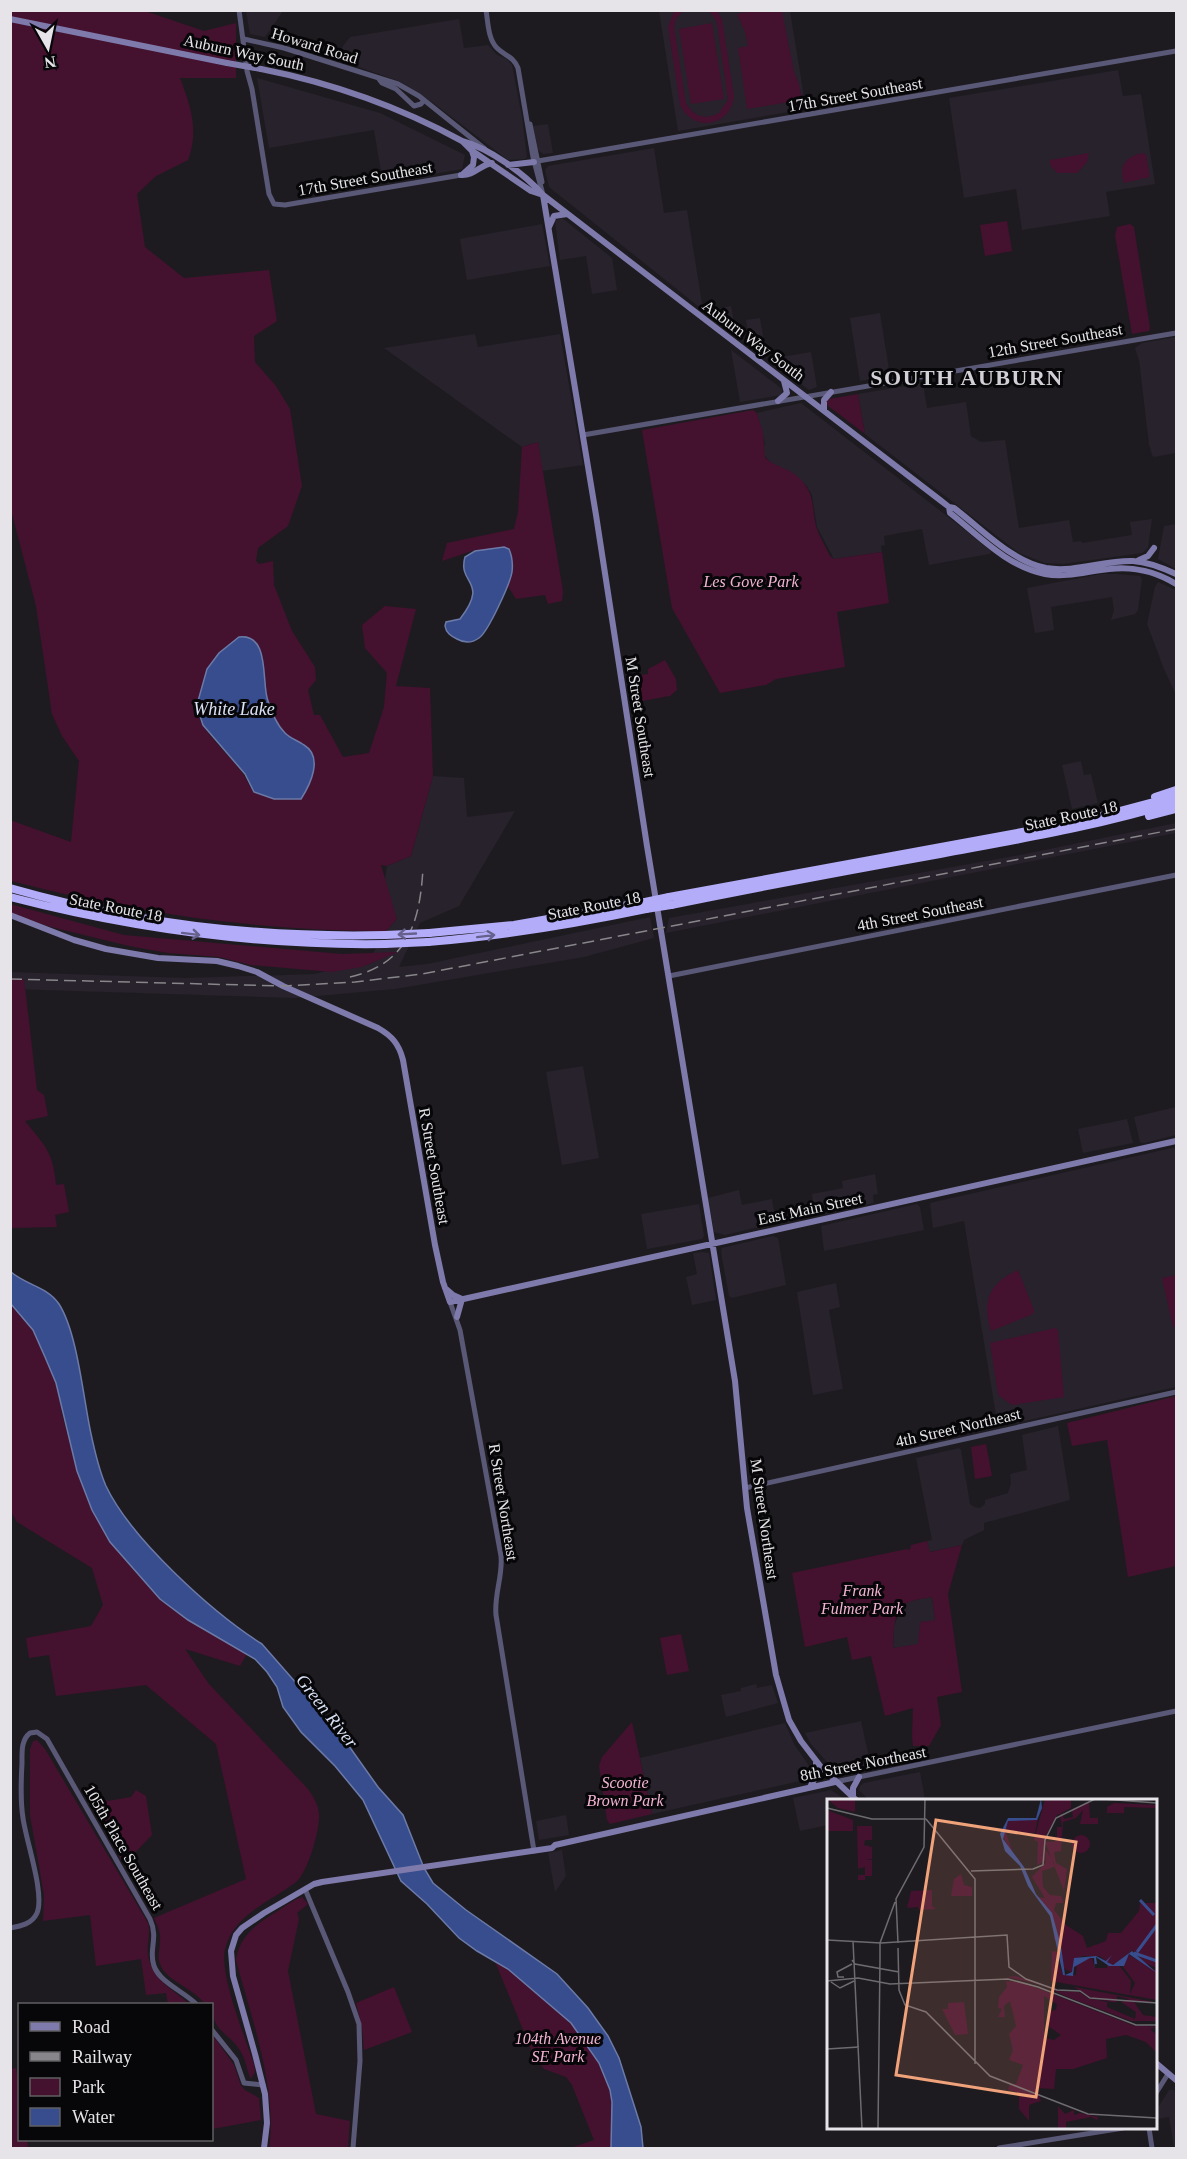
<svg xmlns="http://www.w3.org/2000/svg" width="1187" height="2159" viewBox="0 0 1187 2159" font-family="'Times New Roman',serif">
	<rect width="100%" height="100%" fill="#1e1b20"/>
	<!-- built -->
	<path fill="#27222c" d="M246,11V10L283,11L265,37L250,34Z
		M659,11H790L806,109L678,131Z
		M459,19L464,48L488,45L497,55L507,59L512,65L522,117L527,157L525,159L508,160L432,102L401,82L334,58L350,37Z
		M1118,70L1123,96L1141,94L1155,184L1106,192L1110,216L1022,230L1016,189L964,198L949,98Z
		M257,78L380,113L465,155L462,169L383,183L374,130L269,148Z
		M548,124L553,153L543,154L538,150L533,126Z
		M654,148L664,213L687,210L703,310L549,187L545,170L548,166Z
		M562,218L612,258L617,290L592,294L586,256L560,260L555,221Z
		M542,224L550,266L467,280L460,239Z
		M731,306L734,322L736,334L705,311Z
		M880,313L890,376L860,381L850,318Z
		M760,318L767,358L750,346L746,320Z
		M475,334L478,347L560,334L583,465L542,471L538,442L522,447L384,348Z
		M1176,337V453L1154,457L1152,455L1149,444L1139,360L1135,348L1142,343Z
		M731,350L782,389V395L740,402Z
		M811,352L817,387L809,390L784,371L781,357Z
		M923,383L927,408L966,402L971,436L981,442L1005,440L1019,528L1069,520L1073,542L1081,541L1082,543L1132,535L1130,522L1152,519L1148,548L1142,553L1063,564L1045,563L1019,553L865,434L858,394Z
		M801,403L956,523L992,552L989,554L929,565L922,529L884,536L885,545L881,546L882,552L834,559L817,527L812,495L806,485L770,462L765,456L763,449L765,444L757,413Z
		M1176,524V569L1158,559L1164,526Z
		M1101,574H1117L1140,576L1142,579L1138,610L1135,614L1111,620L1114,610L1112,597L1051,607L1054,630L1035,633L1027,588Z
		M1158,582L1176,590V695L1164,669L1147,624L1155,587Z
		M1081,761L1084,775L1091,774L1098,803L1072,809L1062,765Z
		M433,776L464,778L467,817L515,811L459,906L420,923L399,967L427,964L650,917L654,938L584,957L395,989L295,998L11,989V972L185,978L315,974L369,960L386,931L397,919L383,893L387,866L411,856Z
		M1176,823V833L666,933L669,918L1020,855Z
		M583,1066L599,1158L562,1165L546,1072Z
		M1176,1107V1135L1144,1143L1140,1142L1134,1117Z
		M1127,1119L1133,1143L1083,1153L1078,1129Z
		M1176,1147V1387L998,1427L964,1221L933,1228L930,1203Z
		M875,1174L878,1194L873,1195L874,1203L815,1216L812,1194L843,1188L842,1181Z
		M739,1190L742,1205L772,1199L776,1223L725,1235L714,1232L708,1198Z
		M699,1204L704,1236L702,1239L647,1249L641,1214Z
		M917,1204L920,1207L924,1230L824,1251L821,1226Z
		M773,1236L778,1238L786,1285L732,1298L729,1296L721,1252L722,1248Z
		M703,1252L709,1253L716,1300L692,1305L686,1277L697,1274L693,1253Z
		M836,1283L840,1307L829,1310L843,1389L813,1395L797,1292Z
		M1058,1426L1070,1500L984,1523V1530L964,1540L962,1545L929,1552L927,1541L932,1540L916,1458L959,1448L961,1450L970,1504L974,1507L980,1508L985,1504V1500L1008,1493L1011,1483L1010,1474L1027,1470L1022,1435Z
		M932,1597L935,1620L918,1645L893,1648L894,1626L902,1606L909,1601Z
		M756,1684L757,1688L772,1685L778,1703L726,1717L721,1695L741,1691V1688Z
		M861,1721L871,1767L837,1773L811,1744L805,1733Z
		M785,1723L794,1744L812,1770L809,1779L652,1814L640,1758Z
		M920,1772L925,1800H869L859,1790L860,1786L864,1783Z
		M831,1790L846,1800H828V1825L800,1831L793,1798Z
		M566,1815L569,1835L539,1840L536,1821Z
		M562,1850L566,1876L555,1892L548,1853Z
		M1169,2090H1174L1176,2092V2148H1174L1169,2117L1157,2119L1159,2106Z"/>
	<!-- green -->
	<path fill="#44112f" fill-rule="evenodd" d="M756,10L782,11L794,72L799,84L802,100L747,109L738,48L748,46L745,32L737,14Z
		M11,11H145L204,31L236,23V78H180C191,107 199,131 188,160L156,176L137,194L145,247L184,278L269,270L277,321L254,336L255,362L276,386L290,409L302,486L288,526L258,548L256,561L259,564L273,561L274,585L292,631L315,667L316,680L308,690L314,715H320L343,757L369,753L384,707L387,673L365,648L362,625L385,606L416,609L396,686L430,688L433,776L411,856L387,866L381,865L397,919L386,931C259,931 133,913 11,881L10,820L71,842L79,761L62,736L52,714L36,606L11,510L12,46ZM239,637L251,639C266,653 263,668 265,686C266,700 272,718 281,729C291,742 310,742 314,760C316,773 308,788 301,798L274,799L250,787C240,760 200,735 198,711C197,702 200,693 203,684C209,663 221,649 239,637Z
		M674,11H683L676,19L674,27L686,103C694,117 705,120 719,113L728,100L717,24L714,17L709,11H717L722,19L734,96C731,127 693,133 680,105L668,27Z
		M712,23L724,99L691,104L679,29Z
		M1089,153L1087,162L1077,173H1057L1050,165V160Z
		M1143,153L1146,155L1150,177L1124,183C1118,166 1126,156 1143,153Z
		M1007,221L1012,251L985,256L980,225Z
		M1130,224L1134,227L1150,328L1149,331L1132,334L1115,235L1117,227Z
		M858,394L865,434L827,405V401L829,399Z
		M753,410L757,413L763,433L765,457C774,468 790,466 803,482C815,496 812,510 816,526C819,536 826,547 830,556L834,559L882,552L889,603L837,612L845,667L776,679L766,685L720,693L672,608L642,430Z
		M538,442L563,591L562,601L548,604L545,595L516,599L507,585L509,580L475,550L442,561L447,543L514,529L518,512L522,447Z
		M665,660L676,679L677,690L670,696L642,701L640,690L635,691L633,676L648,674V669Z
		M10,904L124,935L342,954L398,952L362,967L332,972L251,965L219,957L168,953L129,946L47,926L11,913Z
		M11,979H24L37,1090L44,1095L48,1116L25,1121C45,1146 53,1151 56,1185L64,1184L69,1212L55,1215L57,1227L11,1228Z
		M1018,1270L1034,1310L1033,1314L991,1331C981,1302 990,1282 1018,1270Z
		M1176,1275V1326L1173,1327L1162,1278Z
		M10,1292L21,1300L72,1408L61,1410L77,1471L93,1512L213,1628L203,1630L228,1642L247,1654L240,1666L185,1649L209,1684L308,1789C313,1796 318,1804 319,1814C320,1829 308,1872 296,1882C270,1902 234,1914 225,1949C219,1973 245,2038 254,2064L255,2072L251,2079C247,2072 246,2060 241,2052C229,2031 212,2034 212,2004H205C192,1987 166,1981 160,1964C157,1956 160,1949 160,1941C161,1932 157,1925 154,1918L246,1879L216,1744L146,1685L56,1696L49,1655L29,1658L26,1638L91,1626L103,1605L92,1568L17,1522L11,1512Z
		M1055,1328L1058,1330L1064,1397L1012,1405L998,1395L990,1343Z
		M1176,1396V1566L1128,1577L1107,1440L1072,1446L1067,1423Z
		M986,1444L992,1476L975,1479L971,1447Z
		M927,1541L930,1552L962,1545L948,1594L962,1692L937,1697L941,1725L929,1746H913L912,1736L913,1708L885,1716L871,1656L852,1660L847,1637L805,1647L792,1573L907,1549L910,1550L911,1545ZM932,1597L935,1620L920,1622L918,1644L893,1648C894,1635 892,1610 907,1603C915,1599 924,1599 932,1597Z
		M681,1634L689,1671L667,1675L660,1638Z
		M632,1722L652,1814L610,1824L607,1820L599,1766L602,1757Z
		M37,1740L45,1749L148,1923C151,1936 146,1944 148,1955C152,1980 173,1989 189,2004H168L166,1993L146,1995L141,1959L96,1966L90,1915L43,1921L44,1895L30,1815V1749L33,1741Z
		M136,1790L146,1796L152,1835L124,1864L91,1806L103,1798L108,1801L131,1797Z
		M302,1897L308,1904L297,1913L299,1919L288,1971L316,2114L350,2121L348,2148H269C278,2090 251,2017 236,1960C240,1933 260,1922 281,1909C288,1904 295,1899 302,1897Z
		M494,1959C538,1989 594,2035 609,2088C614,2106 614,2130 611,2148H570L594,2140L572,2085L566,2077L544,2069L533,2054Z
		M394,1987L412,2032L364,2050L362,2028L356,2003Z
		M212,2034L234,2065L241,2086L245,2090L259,2098L261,2120L212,2129Z
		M16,2068L20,2091V2140H27L28,2148H11V2069Z"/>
	<!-- water -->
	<path fill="#374d8d" stroke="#6c7aa8" stroke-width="1.5" d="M504,547L509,549C512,556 513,564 512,572C510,584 488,632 479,638C472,643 464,643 457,639C451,636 446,633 445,626L446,622L460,619C490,580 457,585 465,557L475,551Z
		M239,637C271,633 261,684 268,701C272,712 276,724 285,733C291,739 297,740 304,745C324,757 310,785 301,799H274L254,792L245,774L203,725L198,710V701L207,669L219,653Z
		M11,1272C26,1285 48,1287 59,1304C77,1332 83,1395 90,1429C94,1448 98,1468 106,1486C131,1539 213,1613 262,1644L339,1732L378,1787L403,1815L424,1868L433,1883L466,1910L557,1974L588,2008L608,2036L619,2058L641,2127L643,2148H611L612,2102L610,2090L599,2063L571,2023L508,1969L477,1951L459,1938L427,1904L401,1881L363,1800L335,1766L301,1732L283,1707L277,1687L267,1672L255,1659L188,1620L160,1599L110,1542L92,1510L77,1471L56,1383L45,1357L33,1330L11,1304Z"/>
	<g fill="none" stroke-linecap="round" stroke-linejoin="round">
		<!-- tertiary -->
		<path stroke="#5a5877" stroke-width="5" d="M239,10L247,71L252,89L269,194L274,204L285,205L461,175
			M486,10C488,22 488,39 497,48C505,56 513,56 518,68L533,157L543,195
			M244,39L284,48L398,84L419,96L485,149
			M379,79L382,83L396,89L414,106L421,104L424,100
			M530,124L542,182
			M538,161L1176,51
			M583,435L1176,333
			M669,976L1176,875
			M450,1302L460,1330L501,1556C503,1576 494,1594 496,1615L534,1851
			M745,1488L1176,1392
			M835,1782L1176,1711
			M305,1889L348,1992L359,2024L360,2061L353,2148
			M10,1928C21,1926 32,1924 37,1913C45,1894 26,1841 23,1818C20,1800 21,1781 22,1763C22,1752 21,1740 30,1733L37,1732L47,1739L150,1919C159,1939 148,1950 154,1966C160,1983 185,1992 196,2004
			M212,2030L236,2060L244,2083L263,2085
			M1156,2093L1168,2074
			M1149,2128L1152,2148
			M999,2148L1123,2128"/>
		<!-- secondary -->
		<path stroke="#7e7aab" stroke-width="6" d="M10,19L227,63
			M261,69C332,83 398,106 462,141C489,148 525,174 543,195L940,500L949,507L954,508C982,529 1011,561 1046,568C1075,573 1104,560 1133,561C1149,562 1163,568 1176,574
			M462,141L471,150L531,191L543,195
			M508,165L534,162
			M463,174L473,165L474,157L472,151
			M461,175C474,176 480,165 492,163
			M543,195L596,515L647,846L735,1381L747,1508L776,1675L789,1720L801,1741L821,1767L856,1800
			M549,227L554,216L567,214
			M778,401L787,393L784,381
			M824,410V400L831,392
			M949,507L950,513L955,517C982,539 1009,567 1045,574C1067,578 1088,571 1109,569C1133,566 1157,572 1176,584
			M1139,560L1148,556L1154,548
			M10,915L74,940L106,949L158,958L217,961L238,966L257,972L283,986L378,1028C392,1036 399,1044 403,1060L435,1245L443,1282L450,1302L1176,1141
			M445,1288L453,1295L462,1299L457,1317
			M810,1787L816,1776V1763
			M853,1797V1788L859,1777
			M1156,2063L1176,2080
			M264,2148L267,2123L265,2094L255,2054L233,1976L231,1951L236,1935L242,1928L264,1913L314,1884L322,1882L552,1848L555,1845L835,1782"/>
		<!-- motorway -->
		<path stroke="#b3acf8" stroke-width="8" d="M1155,797L1176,790
			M1149,816L1176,809
			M10,888C132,923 258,938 385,935
			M10,897C134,929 257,946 385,944
			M669,897L1082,821L1176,796
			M671,905C760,887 850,870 940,854C1020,839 1099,826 1176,802
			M429,933L514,925L645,902
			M428,942C502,936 574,924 646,909"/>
		<!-- rail -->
		<path stroke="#88868a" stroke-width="1.5" stroke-dasharray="12 6" stroke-linecap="butt" d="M350,977C408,964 420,922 423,868
			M10,979L283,986L355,982L422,974L1176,829"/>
		<!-- secondary-bridge -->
		<path stroke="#7e7aab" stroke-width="6" d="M227,63L261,69"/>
		<!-- motorway-bridge -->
		<path stroke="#b3acf8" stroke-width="8" d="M645,902L669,897
			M646,909L671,905
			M385,935L429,933
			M385,944L428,942"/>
	</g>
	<!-- one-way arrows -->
	<defs><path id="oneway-shaft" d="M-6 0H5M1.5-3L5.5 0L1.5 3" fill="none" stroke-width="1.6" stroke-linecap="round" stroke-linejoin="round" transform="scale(1.5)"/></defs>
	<g stroke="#66618c">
		<use href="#oneway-shaft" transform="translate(191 934) rotate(7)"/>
		<use href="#oneway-shaft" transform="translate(407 934) rotate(177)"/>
		<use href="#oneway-shaft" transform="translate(486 936) rotate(-7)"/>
	</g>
	<g text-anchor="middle" stroke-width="6" stroke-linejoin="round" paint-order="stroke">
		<!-- street labels -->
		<g font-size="16" fill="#e6e4e8" stroke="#070608">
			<text transform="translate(315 45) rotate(17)" y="6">Howard Road</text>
			<text transform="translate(244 52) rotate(12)" y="6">Auburn Way South</text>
			<text transform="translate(855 94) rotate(-10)" y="6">17th Street Southeast</text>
			<text transform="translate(365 178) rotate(-10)" y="6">17th Street Southeast</text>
			<text transform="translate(754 340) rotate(37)" y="6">Auburn Way South</text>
			<text transform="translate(1055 340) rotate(-10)" y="6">12th Street Southeast</text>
			<text transform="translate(641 717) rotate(81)" y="6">M Street Southeast</text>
			<text transform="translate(1071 815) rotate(-12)" y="6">State Route 18</text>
			<text transform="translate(594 905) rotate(-11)" y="6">State Route 18</text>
			<text transform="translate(116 907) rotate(11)" y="6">State Route 18</text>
			<text transform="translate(920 913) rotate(-11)" y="6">4th Street Southeast</text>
			<text transform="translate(435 1166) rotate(80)" y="6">R Street Southeast</text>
			<text transform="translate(810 1208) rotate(-12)" y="6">East Main Street</text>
			<text transform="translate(958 1427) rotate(-13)" y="6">4th Street Northeast</text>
			<text transform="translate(504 1502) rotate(81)" y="6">R Street Northeast</text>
			<text transform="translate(765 1519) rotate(82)" y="6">M Street Northeast</text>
			<text transform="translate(863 1763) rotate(-11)" y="6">8th Street Northeast</text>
			<text transform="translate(124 1847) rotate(60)" y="6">105th Place Southeast</text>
		</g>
		<!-- park labels -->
		<g font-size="16" font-style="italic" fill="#f3b4d3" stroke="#070608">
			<text x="751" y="587">Les Gove Park</text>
			<text x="862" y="1596">Frank<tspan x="862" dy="18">Fulmer Park</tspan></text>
			<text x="625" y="1788">Scootie<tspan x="625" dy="18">Brown Park</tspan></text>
			<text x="558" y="2044">104th Avenue<tspan x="558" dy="18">SE Park</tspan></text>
		</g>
		<!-- water labels -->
		<g font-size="18" font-style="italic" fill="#dae2f5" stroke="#070608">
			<text x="234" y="715">White Lake</text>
			<text transform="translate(327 1711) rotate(52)" y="6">Green River</text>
		</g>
		<!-- district labels -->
		<g font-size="22" font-weight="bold" letter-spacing="1.5" fill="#d2cfd6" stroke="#070608">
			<text x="967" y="385">SOUTH AUBURN</text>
		</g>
	</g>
	<!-- overview -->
	<g transform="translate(827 1799)">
		<rect width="330" height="330" fill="#1e1b20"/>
		<path d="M0,0H28V13L11,9ZM218,0H244V9L230,16L218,38V62L210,66L211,43L207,41ZM262,3L263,19H271V25H253L256,11L249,19L236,23L234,52L227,53L229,64L240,70L237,92L218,43L230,42V28H235L233,15L235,14L237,20L246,18L245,10ZM287,4L330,6V9L297,8V14H280V8ZM0,11L26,21V32H0ZM186,20H211L208,34H179L187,57L176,38L179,23ZM30,27H45V41H38L37,46L45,48V60H38L45,61V77H38V81H31V76H38V68L31,70ZM245 45a9 9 0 1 1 18 0a9 9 0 1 1-18 0ZM218,49L227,64V68L215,72L216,88L223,96L234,97L237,104H229L227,111L239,126L256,137L260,149L279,142L281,134H294L312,112L313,104H330V169L318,164L305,151L291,165L304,182L303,195L308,184L294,165L302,156L330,172V201L224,182L225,152L233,153L231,163L236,176H249L250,163L245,174L235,168V150L227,140V121L211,98L218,99L205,78L219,63ZM256,157H272L280,162V169H268L265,159L248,160ZM134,75L137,86L145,88V97H124L127,80ZM105,91V107L109,110L92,111L91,108L81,109L80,105H70H81L84,92ZM188,177L213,184L229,192L252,193L261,199L280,203V208L308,220L309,213L294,203L302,200L290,197V203H284L262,198L247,188L327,203H307L316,216L330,218V222H304L243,199L212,185L180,178ZM179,182L197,184L305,226L330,228L323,230L330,236V254L319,243L299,236L279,240L280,259L246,270H229L227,290L210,289L214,302L202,306V322L192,310V294L181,291L183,285H189L196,266L182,261L186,251L182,235L189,227L183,202L177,207L178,218H171L175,210L171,209L172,198L180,188ZM217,197L230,205L229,211L221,212V227L234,236L227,241L217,239ZM137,203L141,235L128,236L115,210H121V204ZM231,307L238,315L247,311V316L253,314L271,318L270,321L264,318L239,323V330H231Z" fill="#44112f" fill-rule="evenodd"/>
		<path d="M214,0L215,9L210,21L181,22L176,40L197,68L209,95L225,114L234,147L238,176L245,173L247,159L269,157L279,162L285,156L280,163L286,166L305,152L330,174L302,155L297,167H282L269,158L270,165H275H268V169L267,159H263L247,168L246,177L236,176L223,117L201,87L193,67L178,52L173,35L181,19H209Z" fill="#374d8d"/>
		<path fill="none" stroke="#374d8d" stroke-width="3" d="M313,101L327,116M310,153L330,126M307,154L330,162"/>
		<path fill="none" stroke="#6e6b70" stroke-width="1.5" d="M276,0L330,4M0,9L45,20H99M99,20L148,80V265M144,72L206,70L216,66L218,41L229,19L268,0M0,141L54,144L180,136L182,168L199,180L230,191L253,192L263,199L330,204M26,142L35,330M71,144L69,100L97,48L98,0M71,149L72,191L78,206L99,213L163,277L261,315L330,319M25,161L28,165L72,173M53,163V144L68,103M17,178H11L10,173L25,165M0,182L31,179L63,185L181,180L211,188L309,226H330M4,183L13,189L27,182M0,250L32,248M51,330L53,160"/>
		<path fill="#f0a27a" fill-opacity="0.15" stroke="#f0a27a" stroke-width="3" d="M109,21L249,43L209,298L69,276Z"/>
		<rect width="330" height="330" fill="none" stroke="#e6e4e8" stroke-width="3"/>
	</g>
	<!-- border -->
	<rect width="1187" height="2159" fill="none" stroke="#e6e4e8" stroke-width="24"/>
	<!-- legend -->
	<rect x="18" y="2003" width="195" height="138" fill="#070608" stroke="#605f62" stroke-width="1.5"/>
	<rect x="30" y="2022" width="30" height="9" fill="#7e7aab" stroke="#605f62" stroke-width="1.5"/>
	<text x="72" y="2033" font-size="18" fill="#e6e4e8">Road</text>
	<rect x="30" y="2052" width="30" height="9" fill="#88868a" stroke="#605f62" stroke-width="1.5"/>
	<text x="72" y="2063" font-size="18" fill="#e6e4e8">Railway</text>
	<rect x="30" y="2078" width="30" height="18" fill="#44112f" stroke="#605f62" stroke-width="1.5"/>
	<text x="72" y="2093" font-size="18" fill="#e6e4e8">Park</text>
	<rect x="30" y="2108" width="30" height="18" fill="#374d8d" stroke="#605f62" stroke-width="1.5"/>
	<text x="72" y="2123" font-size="18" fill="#e6e4e8">Water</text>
	<!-- north arrow -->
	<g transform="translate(48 48) rotate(171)" stroke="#070608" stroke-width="4.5" paint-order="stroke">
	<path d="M0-4.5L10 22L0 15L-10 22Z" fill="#e6e4e8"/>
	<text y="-9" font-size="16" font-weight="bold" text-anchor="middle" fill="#e6e4e8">N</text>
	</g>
</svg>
